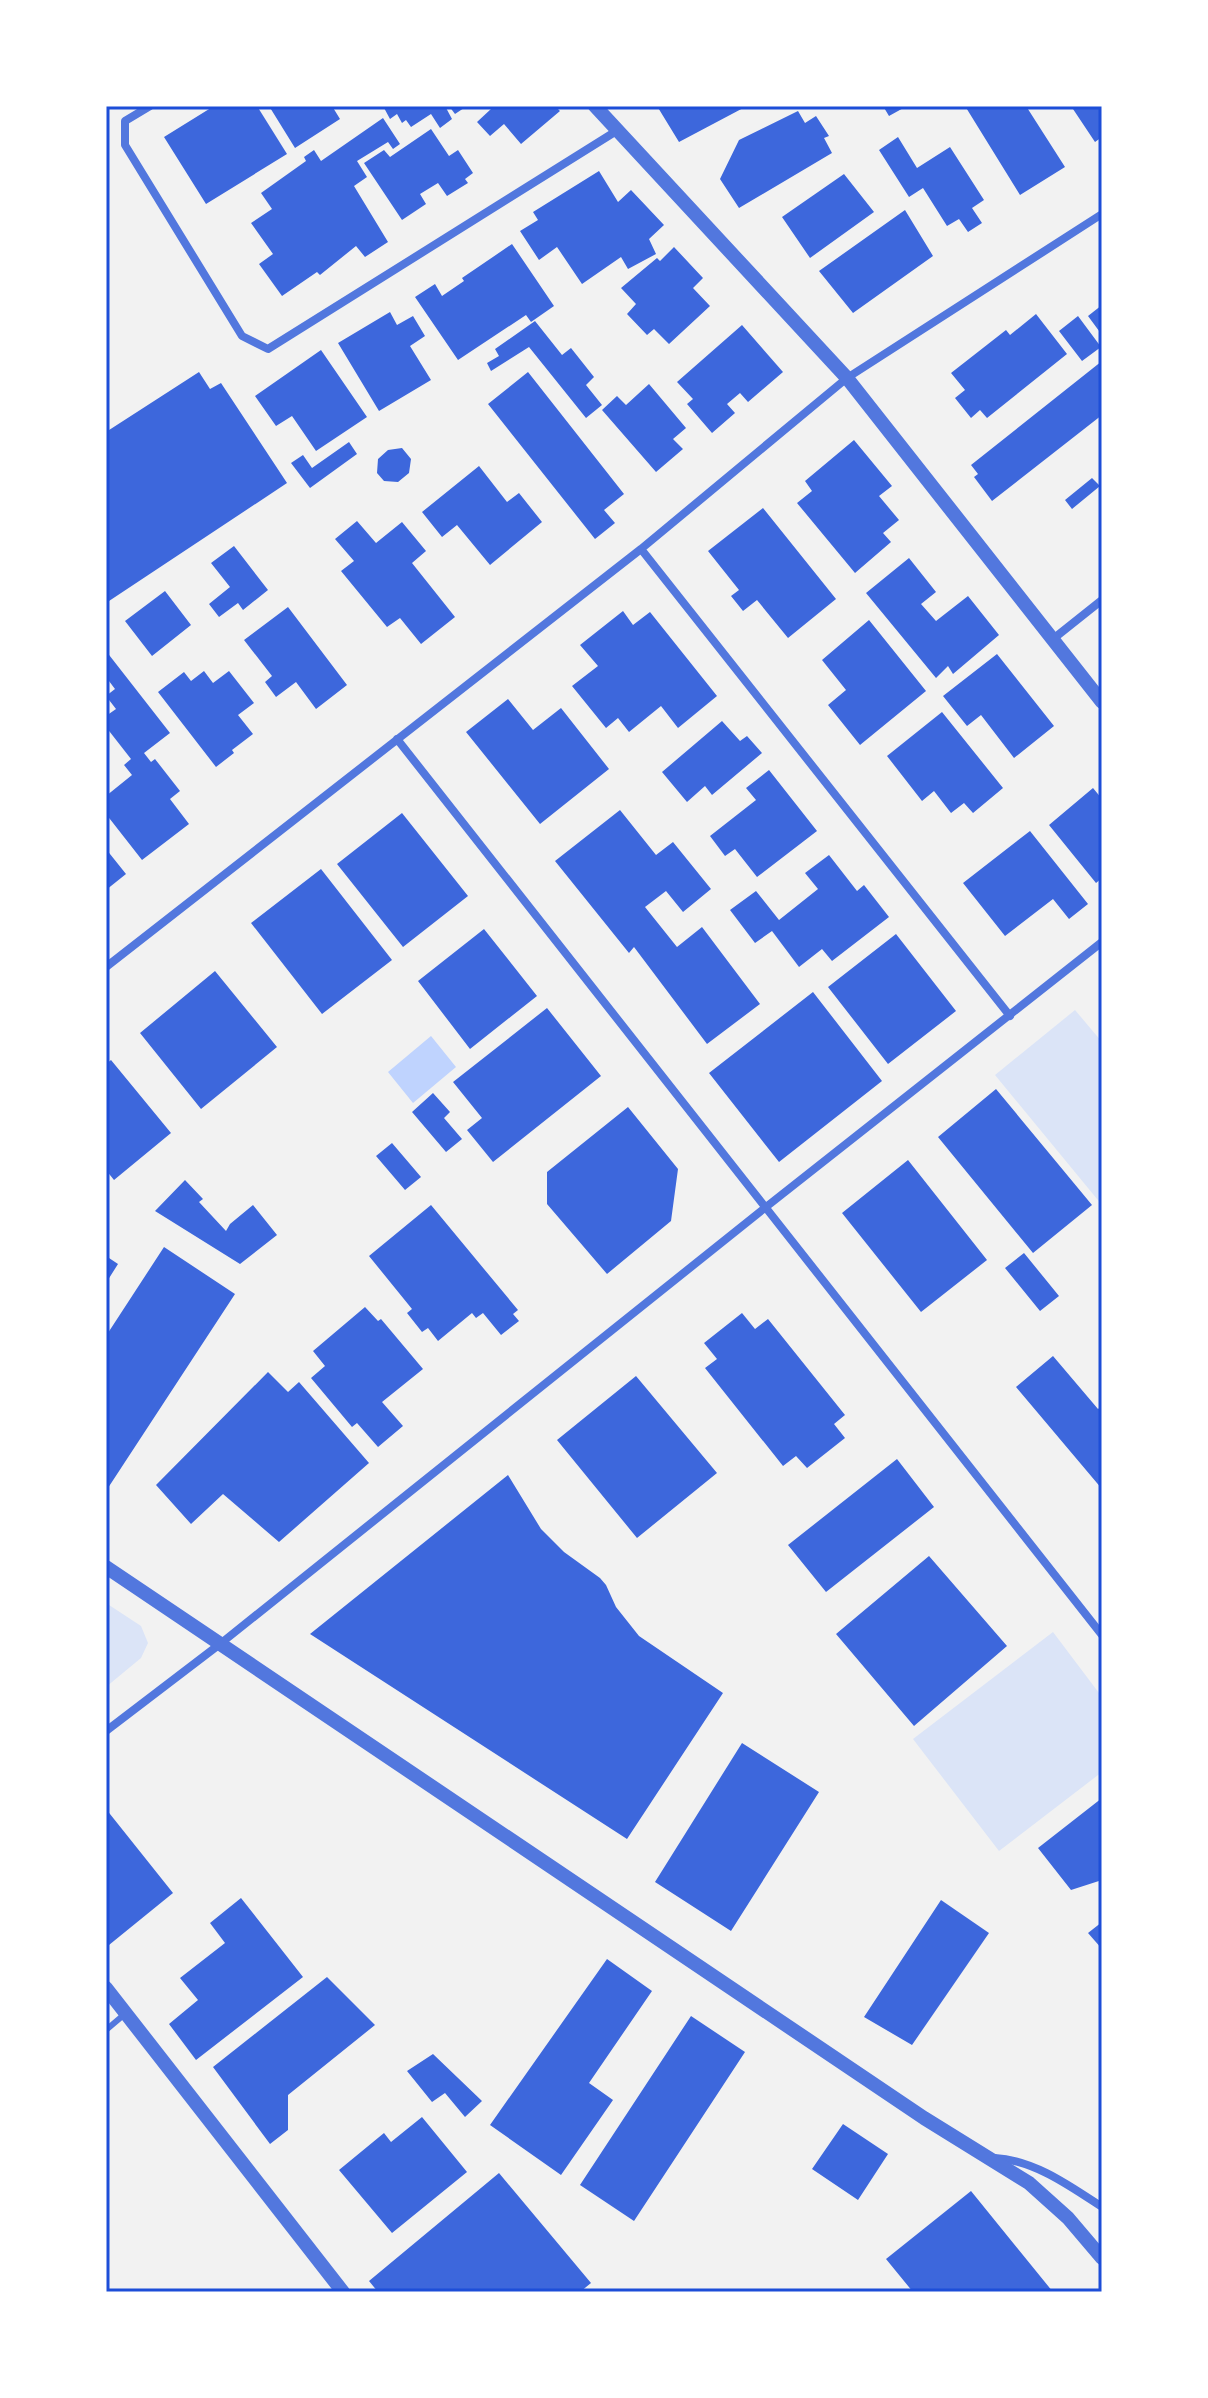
<svg xmlns="http://www.w3.org/2000/svg" width="1208" height="2398" viewBox="0 0 1208 2398" font-family="Cabin,sans-serif">
	<rect width="100%" height="100%" fill="#f2f2f2"/>
	<!-- green -->
	<path fill="#dbe4f7" d="M1075,1010L1102,1042V1205L995,1075Z
		M106,1603L141,1626L148,1643L141,1658L106,1687Z
		M1053,1632L1102,1697V1772L999,1851L913,1739Z"/>
	<!-- water -->
	<path fill="#bfd3fe" d="M431,1036L456,1067L413,1103L388,1072Z"/>
	<!-- building -->
	<path fill="#3d67dc" d="M214,106H257L287,154L206,204L164,137Z
		M269,106H332L340,119L295,148Z
		M383,106H445L452,119L440,128L431,114L411,127L406,120L402,123L397,114L390,119Z
		M449,106H467L455,114Z
		M489,106H555L560,111L521,144L504,124L490,136L477,122L491,109Z
		M657,106H747L679,142Z
		M883,106H907L889,116Z
		M965,106H1026L1065,167L1020,195Z
		M1071,106H1102V137L1095,142Z
		M798,111L805,123L816,116L829,136L824,138L832,153L739,208L720,179L739,140Z
		M383,118L400,144L393,149L388,142L357,161L367,177L354,186L388,242L365,257L356,246L320,275L317,272L282,296L259,264L273,254L251,223L272,209L261,193L306,161L304,157L314,150L321,161Z
		M431,129L449,156L458,150L473,173L465,179L468,183L447,196L438,183L420,194L426,204L402,220L364,163L384,150L390,157Z
		M898,137L917,168L950,147L984,200L972,208L982,223L968,232L959,219L947,226L923,188L909,197L879,150Z
		M599,171L618,202L631,190L664,225L649,239L656,254L628,269L621,257L582,284L557,247L539,260L520,231L538,220L533,212Z
		M844,174L874,212L810,258L782,217Z
		M905,210L933,256L853,313L819,271Z
		M512,244L554,306L531,322L526,315L458,360L415,297L435,284L442,296L464,281L462,278Z
		M674,247L703,278L693,288L710,306L669,344L654,329L647,335L627,314L636,304L621,288L657,258L660,261Z
		M1102,305V335L1088,316Z
		M390,312L397,325L413,316L425,336L410,346L431,380L379,411L338,343Z
		M1036,314L1067,354L987,418L980,410L971,418L955,398L965,390L951,373L1006,330L1010,335Z
		M1078,316L1101,347L1082,361L1059,331Z
		M535,321L562,355L571,348L594,377L586,385L602,405L586,418L529,347L491,371L487,363L499,356L495,349Z
		M742,325L783,372L748,402L740,393L727,404L735,413L712,433L687,404L693,399L677,382Z
		M321,350L367,417L316,451L292,416L276,426L255,396Z
		M1102,361V415L992,501L974,477L978,474L971,465Z
		M199,372L210,389L221,383L287,483L106,603V432Z
		M528,372L624,494L604,510L615,523L595,539L488,404Z
		M649,384L686,428L673,439L683,449L656,472L602,410L617,396L626,405Z
		M854,440L892,486L879,496L899,520L883,533L891,542L855,573L797,503L812,491L805,481Z
		M349,442L357,454L310,488L291,463L303,455L312,468Z
		M402,448L411,459L409,473L398,482L384,481L377,473L378,459L388,450Z
		M479,466L507,502L519,493L542,522L490,565L457,525L442,537L422,512Z
		M1092,478L1100,486L1072,509L1065,500Z
		M763,508L836,599L788,638L757,600L743,611L731,596L739,590L708,551Z
		M357,521L376,543L402,522L426,551L412,563L455,617L421,644L400,618L387,627L341,571L354,561L335,539Z
		M234,546L268,590L243,610L238,603L219,617L209,604L230,587L211,563Z
		M909,558L936,592L921,604L936,621L968,596L999,635L953,674L948,666L936,678L866,593Z
		M165,591L191,625L152,656L125,621Z
		M288,607L347,685L316,709L296,682L276,697L265,682L272,676L244,640Z
		M623,611L633,625L650,612L717,696L678,728L661,706L629,732L618,718L606,728L572,686L598,666L580,645Z
		M869,620L926,691L860,745L828,705L846,690L822,660Z
		M106,651L170,733L144,753L151,762L155,759L180,791L170,799L189,824L142,860L106,814V796L132,775L124,765L131,759L106,727V716L116,709L106,696L115,689L106,677Z
		M997,654L1054,726L1014,758L981,715L967,726L943,696Z
		M204,671L213,683L229,671L254,703L238,715L253,734L232,750L234,753L216,767L158,692L184,672L191,681Z
		M508,699L533,730L561,708L609,769L540,824L466,732Z
		M942,712L1003,788L973,813L964,803L951,813L934,791L922,801L887,756Z
		M722,721L740,741L747,736L762,753L712,795L705,786L687,802L662,772Z
		M769,770L817,831L757,877L735,849L725,856L710,836L756,800L746,788Z
		M1093,788L1102,799V878L1096,883L1049,825Z
		M620,810L656,855L673,842L711,889L683,912L666,891L645,907L677,947L702,927L760,1004L707,1044L634,947L629,953L555,861Z
		M402,813L468,896L403,947L337,864Z
		M1030,831L1088,904L1069,919L1053,899L1005,936L963,883Z
		M106,849L126,874L106,890Z
		M829,855L857,891L864,885L889,917L832,961L822,949L799,967L772,931L755,943L730,910L756,891L779,920L818,889L805,873Z
		M321,869L392,960L322,1014L251,923Z
		M484,929L537,996L470,1049L418,981Z
		M896,934L956,1011L888,1064L828,987Z
		M215,971L277,1047L201,1109L140,1033Z
		M813,992L882,1081L779,1162L709,1073Z
		M547,1008L601,1076L493,1162L467,1130L482,1118L453,1082Z
		M111,1060L171,1133L114,1180L106,1170V1064Z
		M996,1089L1092,1205L1033,1253L938,1137Z
		M433,1093L450,1112L444,1118L462,1139L446,1152L412,1112Z
		M628,1107L678,1169L671,1221L607,1274L547,1204V1172Z
		M392,1143L421,1177L405,1190L376,1156Z
		M908,1160L987,1260L921,1312L842,1213Z
		M185,1180L203,1199L199,1202L226,1231L230,1224L253,1205L277,1235L240,1264L155,1211Z
		M431,1205L518,1310L513,1314L519,1321L501,1335L483,1313L476,1318L472,1313L438,1341L428,1328L422,1332L407,1313L412,1309L369,1256Z
		M164,1247L235,1294L106,1491V1336Z
		M1024,1253L1059,1296L1040,1311L1005,1268Z
		M106,1256L118,1264L106,1283Z
		M365,1307L378,1321L381,1319L423,1369L382,1402L403,1426L378,1447L357,1423L352,1427L311,1378L325,1366L313,1351Z
		M742,1313L755,1329L768,1319L845,1415L834,1424L845,1438L807,1468L796,1456L783,1466L705,1368L717,1359L704,1343Z
		M1053,1356L1098,1409L1102,1406V1489L1016,1387Z
		M268,1372L288,1392L299,1382L369,1463L279,1542L223,1494L191,1524L156,1485Z
		M636,1376L717,1473L637,1538L557,1440Z
		M897,1459L934,1507L826,1592L788,1545Z
		M508,1475L541,1529L564,1552L600,1578L606,1585L616,1607L639,1636L723,1693L627,1839L310,1634Z
		M929,1556L1007,1646L914,1726L836,1634Z
		M742,1743L819,1792L731,1931L655,1882Z
		M1102,1798V1880L1071,1890L1038,1848Z
		M106,1809L173,1893L109,1945L106,1942Z
		M241,1898L303,1977L196,2060L169,2024L198,2000L180,1978L225,1943L210,1923Z
		M941,1900L989,1933L912,2045L864,2017Z
		M1102,1922V1949L1088,1933Z
		M607,1959L652,1991L589,2083L613,2100L561,2175L490,2125Z
		M327,1977L375,2025L288,2095V2130L270,2144L213,2067Z
		M691,2016L745,2052L634,2221L580,2185Z
		M433,2054L482,2101L465,2117L445,2093L432,2102L407,2071Z
		M422,2117L467,2172L392,2233L339,2170L384,2133L391,2142Z
		M843,2124L888,2154L858,2200L812,2169Z
		M499,2173L591,2283L580,2292H378L369,2281Z
		M971,2191L1053,2292H913L886,2259Z"/>
	<g fill="none" stroke-linecap="round" stroke-linejoin="round">
		<!-- service -->
		<path stroke="#5277de" stroke-width="6" d="M106,2030L126,2013"/>
		<!-- minor -->
		<path stroke="#5277de" stroke-width="8" d="M150,106L125,121V145L242,336L268,349L618,130
			M641,549L1010,1016
			M1053,639L1102,600
			M397,739L1102,1635
			M106,967L641,549L847,378L1102,214
			M106,1731L220,1644L766,1207L1102,942
			M995,2158C1034,2160 1070,2186 1102,2207"/>
		<!-- tertiary -->
		<path stroke="#5277de" stroke-width="14" d="M595,106L847,378L1102,702
			M106,1567L924,2118L1029,2183L1068,2218L1102,2258
			M106,1988L343,2292"/>
	</g>
	<!-- border -->
	<rect width="1208" height="2398" fill="none" stroke="#ffffff" stroke-width="216"/>
	<rect x="108" y="108" width="992" height="2182" fill="none" stroke="#1d4ed8" stroke-width="3"/>
</svg>
